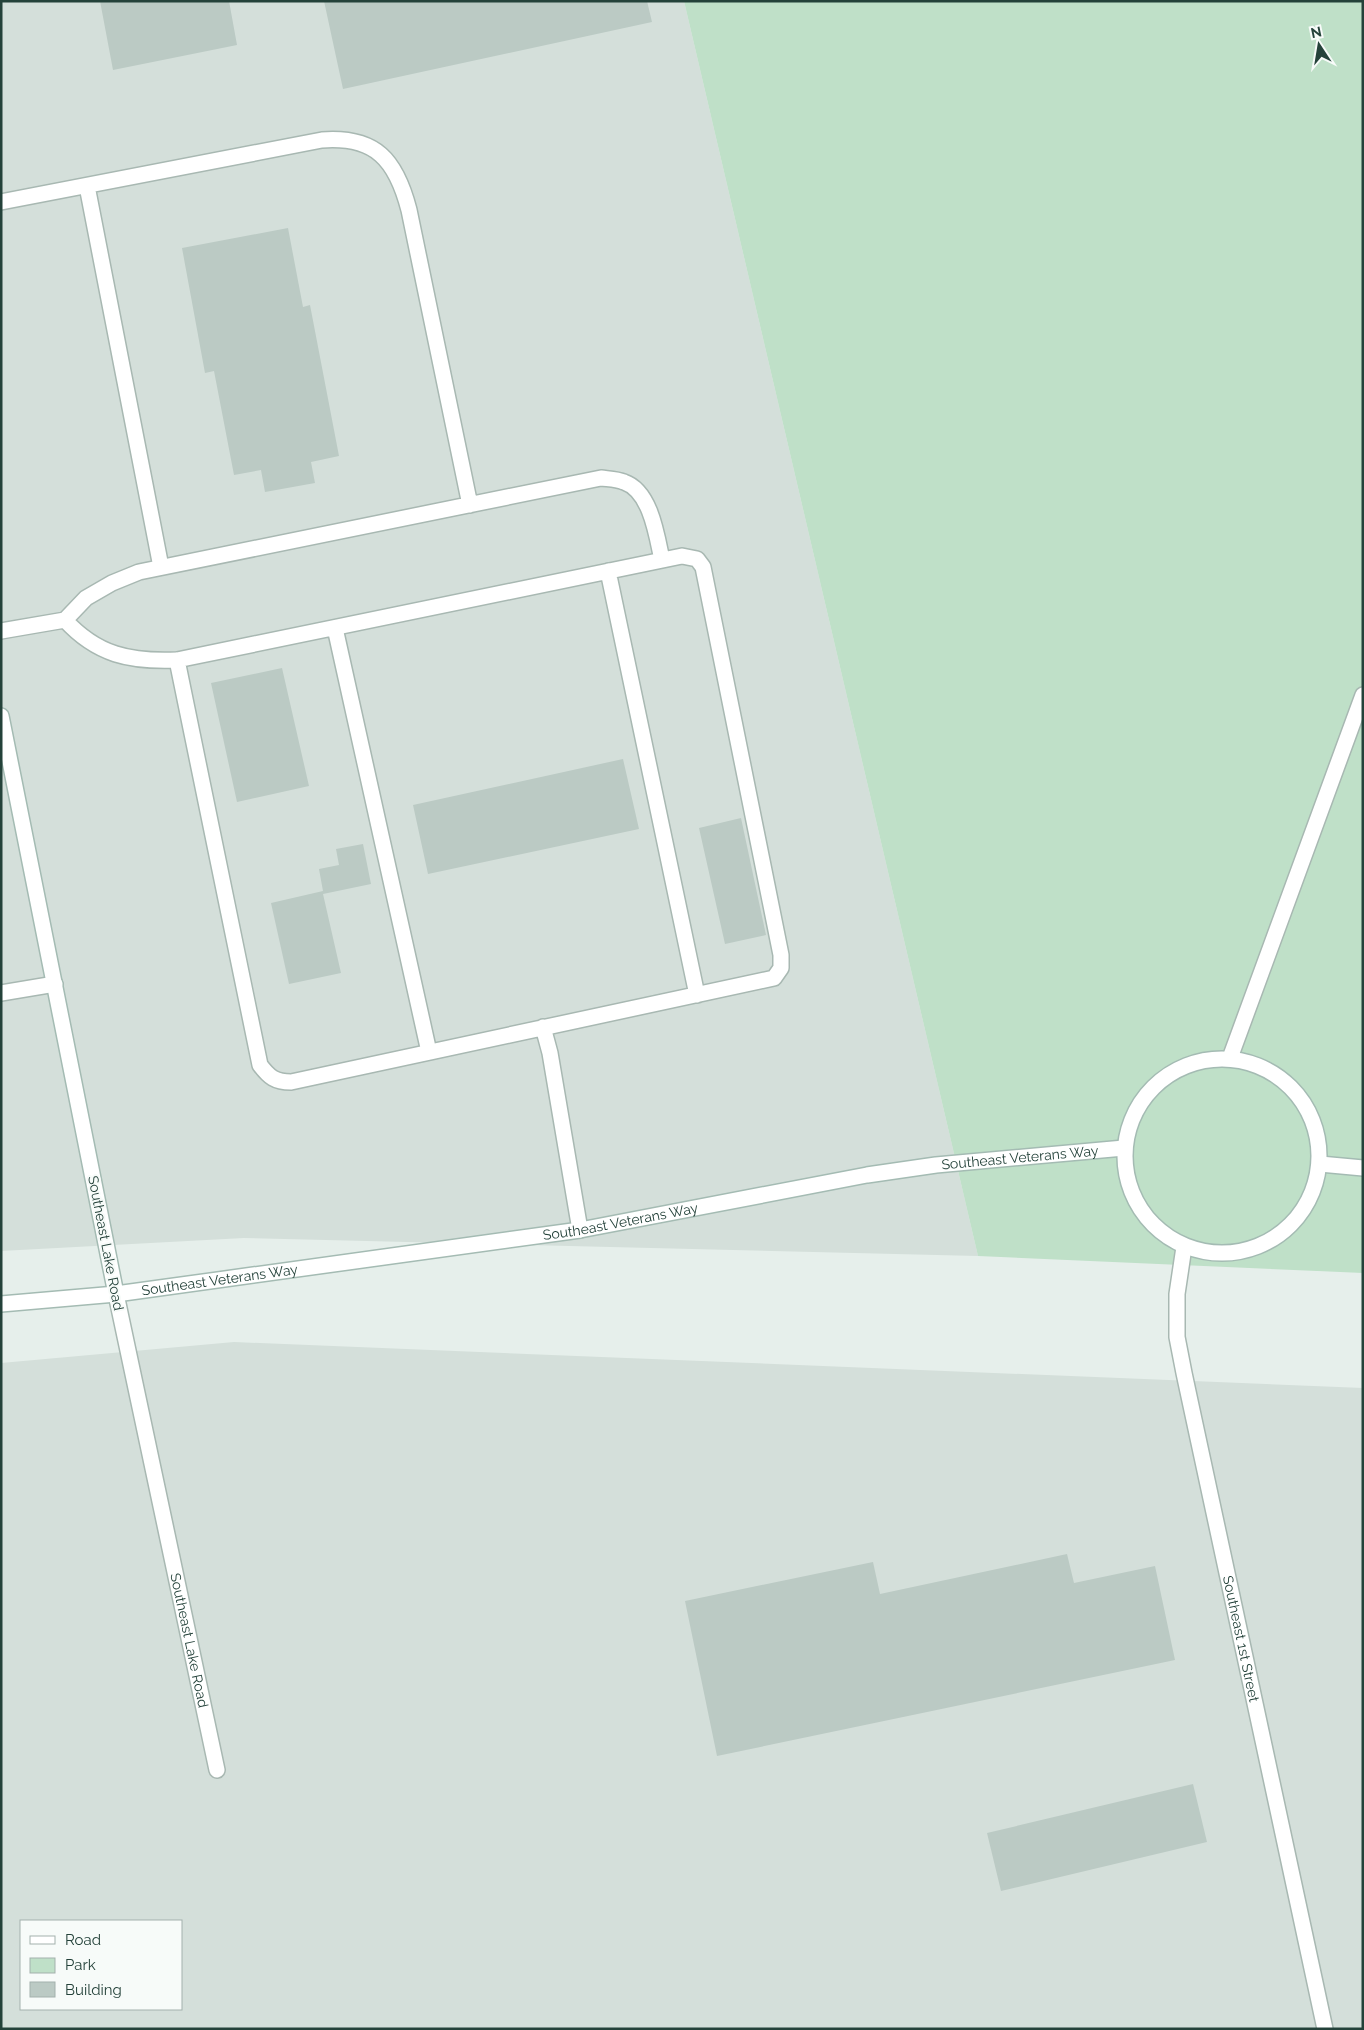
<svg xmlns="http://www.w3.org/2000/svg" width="1364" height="2030" viewBox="0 0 1364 2030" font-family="Raleway,sans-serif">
	<rect width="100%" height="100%" fill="#e6efeb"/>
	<!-- built -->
	<path fill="#d4dfda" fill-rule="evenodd" d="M1,1H684L978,1256L244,1238L1,1251Z
		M234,1342L1363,1388V2029H1V1363ZM21,1921H181V2009H21Z"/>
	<!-- green -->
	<path fill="#bfe0c8" d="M684,1H1363V1273L978,1256Z"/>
	<!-- building -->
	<path fill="#bbcac4" d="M100,1H229L237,45L113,70Z
		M324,1H647L652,22L343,89Z
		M288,228L303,307L310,305L339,456L311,462L315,483L265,492L261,470L234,475L214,371L205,373L182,248Z
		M282,668L309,786L237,802L211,683Z
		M623,759L639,829L428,874L413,805Z
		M741,818L766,935L725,944L699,828Z
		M363,844L371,884L323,894L341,973L289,984L271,903L323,891L319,869L339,865L336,849Z
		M1067,1554L1074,1583L1155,1566L1175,1660L717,1756L685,1601L873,1562L880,1594Z
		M1193,1784L1207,1842L1001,1891L987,1833Z"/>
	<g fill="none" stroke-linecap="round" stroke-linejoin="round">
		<defs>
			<path id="lane" d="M87,186L161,567
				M1,202L322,140C376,136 396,160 409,210L470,505
				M608,571L697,995
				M65,620C97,655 130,662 177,660L682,556L697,559L703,567L781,955V968L774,978L291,1082C275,1082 269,1077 260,1065L177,660
				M335,628L429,1052
				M1,631L65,620L86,598L112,583L139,572L601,478C609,479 617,479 624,482C651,491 657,537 662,560
				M1,993L55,984
				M543,1027L550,1053L580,1230"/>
			<g id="street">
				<path d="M1230,1058L1363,695"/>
				<path id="s1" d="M1184,1247L1177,1294V1337L1184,1373L1325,2029"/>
				<path id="s2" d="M116,1294L217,1770"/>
			</g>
			<g id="secondary">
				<path d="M1,716L116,1294"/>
				<circle cx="1222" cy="1156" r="97"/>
				<path d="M1320,1164L1363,1168"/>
				<path id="s3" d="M1,1304L116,1294L580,1230L867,1175L936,1165L1124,1148"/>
			</g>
		</defs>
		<!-- lane casing -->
		<use href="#lane" stroke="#a8b8b2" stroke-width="18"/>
		<!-- street casing -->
		<use href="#street" stroke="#a8b8b2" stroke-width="18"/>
		<!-- secondary casing -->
		<use href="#secondary" stroke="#a4bbb3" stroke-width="18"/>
		<!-- lane -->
		<use href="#lane" stroke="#fff" stroke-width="15"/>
		<!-- street -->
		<use href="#street" stroke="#fff" stroke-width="15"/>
		<!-- secondary -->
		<use href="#secondary" stroke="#fff" stroke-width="15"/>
	</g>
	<g text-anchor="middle" stroke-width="4" stroke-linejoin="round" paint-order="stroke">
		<!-- street labels -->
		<g font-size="14" fill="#24423a" stroke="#f7fbf9">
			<text dy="5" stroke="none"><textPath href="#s3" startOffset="1030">Southeast Veterans Way</textPath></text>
			<text dy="5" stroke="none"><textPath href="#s3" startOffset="625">Southeast Veterans Way</textPath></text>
			<text transform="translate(106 1243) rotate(79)" y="5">Southeast Lake Road</text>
			<text dy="5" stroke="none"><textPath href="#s3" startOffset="220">Southeast Veterans Way</textPath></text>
			<text dy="5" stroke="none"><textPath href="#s1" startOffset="399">Southeast 1st Street</textPath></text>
			<text dy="5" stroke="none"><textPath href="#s2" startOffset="354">Southeast Lake Road</textPath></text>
		</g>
	</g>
	<!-- border -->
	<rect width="1364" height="2030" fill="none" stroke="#24423a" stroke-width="5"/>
	<!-- legend -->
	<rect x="20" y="1920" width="162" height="90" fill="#f7fbf9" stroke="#a3b1ad"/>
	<rect x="30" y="1936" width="25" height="8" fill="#ffffff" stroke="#a3b1ad"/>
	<text x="65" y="1945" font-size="15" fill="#24423a">Road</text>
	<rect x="30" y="1958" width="25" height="15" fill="#bfe0c8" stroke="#a3b1ad"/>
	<text x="65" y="1970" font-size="15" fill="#24423a">Park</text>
	<rect x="30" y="1982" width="25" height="15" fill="#bbcac4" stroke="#a3b1ad"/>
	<text x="65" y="1995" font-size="15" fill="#24423a">Building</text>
	<!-- north arrow -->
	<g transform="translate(1319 45) rotate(348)" stroke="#f7fbf9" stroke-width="4" paint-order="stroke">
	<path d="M0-4L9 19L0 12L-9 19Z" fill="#24423a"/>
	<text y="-8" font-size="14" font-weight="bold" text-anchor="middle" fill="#24423a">N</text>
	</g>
</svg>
